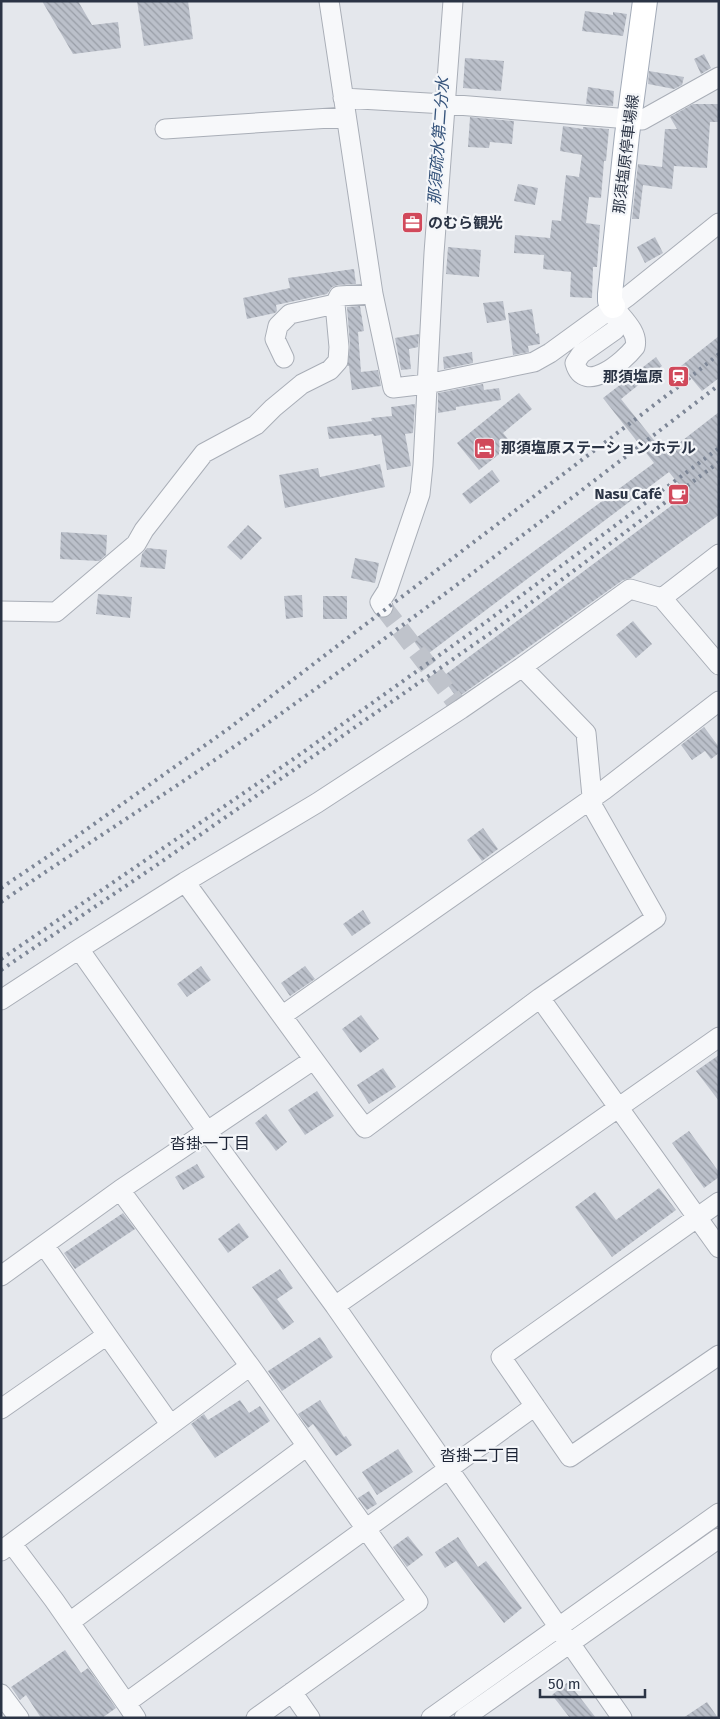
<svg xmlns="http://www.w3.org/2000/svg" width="720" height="1719" viewBox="0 0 720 1719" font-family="'Fira Sans','Noto Sans JP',sans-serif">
	<defs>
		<pattern id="building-back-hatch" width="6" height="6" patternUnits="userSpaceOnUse" patternTransform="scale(1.25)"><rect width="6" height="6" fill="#bbc0ca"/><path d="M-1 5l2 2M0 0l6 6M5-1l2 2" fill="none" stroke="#989da6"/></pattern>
	</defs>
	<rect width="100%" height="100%" fill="#e4e7ec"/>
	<!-- building -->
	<path fill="url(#building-back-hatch)" d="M42,1H78L92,25L118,22L121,48L73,54Z
		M137,1H188L193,39L144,46Z
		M585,11L613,15V12L627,14L623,36L582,31Z
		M704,54L711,68L701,74L694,59Z
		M465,58L504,61L501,91L463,88Z
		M649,71L684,77L682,85L674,89L648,84Z
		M588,87L614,91L613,106L586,104Z
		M693,104H719V122H710L707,168L674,166L672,189L643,185L639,219H632L638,164L662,167L665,129H677L670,117Z
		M470,117L514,121L512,144L490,142L489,148L468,147Z
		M563,126L583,129V127L609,129L606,161H604L601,198L589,197L586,223L600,225L597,267H593L592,298L570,297L571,272L543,269L544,255L514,253L515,235L550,238L552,220L561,221L566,175L579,177L582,155L560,151Z
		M518,184L538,188L535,205L514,201Z
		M655,237L663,253L645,263L637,247Z
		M448,247L481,250L479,277L446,274Z
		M354,269L356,284L338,285L332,287L327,294L276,305L277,311L275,313L247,319L243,298L290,288L288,278Z
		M503,301L506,320L487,323L483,303Z
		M360,306L364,331L358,332L361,372L378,370L381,386L352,390L349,366H347L350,346L347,307Z
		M532,309L536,334L539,333L540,344L528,346L529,352L513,355L508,313Z
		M419,334L418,347L409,349L411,369L401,370L395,338Z
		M719,336V378L702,391L681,366Z
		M472,352L473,363L444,369L443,357Z
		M656,357L662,366L621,399L665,454L719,412V515L631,578L623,580L457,698L442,677L687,494L669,472L425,656L413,640L654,463L603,398Z
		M483,384L484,390L499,388L501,400L456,407V410L438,413V393Z
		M519,393L532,409L503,433L512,444L479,470L457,443Z
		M415,404L413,433L405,434L411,466L387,470L381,435L374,436L373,434L329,439L327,427L372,421L371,418L392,416L391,407Z
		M380,464L385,487L285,508L279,475L318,468L320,477Z
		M492,470L500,481L470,504L462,494Z
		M248,525L262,538L241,560L227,547Z
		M61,532L107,535L106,555L99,561L60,559Z
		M147,548L167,550L165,569L140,567L142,554Z
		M355,558L379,563L375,583L351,578Z
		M98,594L132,597L130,618L96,614Z
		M302,595L303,617L286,619L284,596Z
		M323,596H347V619H323Z
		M633,621L652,644L636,658L616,635Z
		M704,727L719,747V753L711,759L705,751L692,760L681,745Z
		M483,828L498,849L482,861L467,840Z
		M363,910L371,923L352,936L343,924Z
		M201,966L211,980L187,997L177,984Z
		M305,966L315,979L290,996L281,983Z
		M361,1015L379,1039L360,1053L342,1029Z
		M719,1055V1101L696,1071Z
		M383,1068L396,1087L369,1104L357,1085Z
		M317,1091L334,1116L305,1135L288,1110Z
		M266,1114L287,1142L276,1151L255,1123Z
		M689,1131L719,1172V1177L704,1188L672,1143Z
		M197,1164L205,1177L183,1190L175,1177Z
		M659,1188L676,1210L612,1257L575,1207L595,1192L616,1220Z
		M123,1213L135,1229L75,1269L64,1253Z
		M239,1223L249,1237L228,1253L218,1239Z
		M280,1269L293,1288L277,1299L294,1322L283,1330L252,1287Z
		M320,1337L333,1357L282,1391L268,1371Z
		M240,1400L249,1413L260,1406L270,1421L215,1458L191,1424L204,1414L208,1420Z
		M320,1400L344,1437L346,1436L352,1445L336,1456L313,1424L308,1428L298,1414Z
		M398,1449L413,1472L377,1495L362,1472Z
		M369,1491L377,1504L367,1510L358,1498Z
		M408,1536L423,1555L407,1567L393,1547Z
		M458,1537L478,1567L486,1561L522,1608L504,1623L456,1561L445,1568L435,1552Z
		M65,1650L81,1673L88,1668L116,1708L102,1718H41L26,1695L20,1700L11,1687Z
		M568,1682L596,1718H570L552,1695Z
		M707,1702L718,1718H683Z"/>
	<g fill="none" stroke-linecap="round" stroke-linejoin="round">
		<!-- minor-tunnel -->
		<path stroke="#bfc3cb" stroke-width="19" stroke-dasharray="19 9" stroke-linecap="butt" d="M383,607L461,709"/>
		<defs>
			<path id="minor" d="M329,1L373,294L393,388L427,384L534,362L550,353L627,297L719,223
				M343,98L445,104L642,120L719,77
				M165,129L346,117
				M613,306C622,318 639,332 635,347C624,361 584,396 575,363L581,354L615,330C620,321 616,315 613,306Z
				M284,358L275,339L278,326L290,314L335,304
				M719,554L662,598L719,665
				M383,607L380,602L387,591L420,494L423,465L434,253L453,1
				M1,611L56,612L136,544L144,530L204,453L256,425L273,408L302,384L330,370L338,361L339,347L335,304L339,296L373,294
				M522,667L630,589L662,598
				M79,949L207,1131L335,1306L622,1718
				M540,998L719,1248
				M1,1000L79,949L185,882L317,803L461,709L522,667L586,733L593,807L656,918L540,998L365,1128C303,1047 245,964 185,882
				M283,1015L604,790L719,701
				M120,1190L250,1366L418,1602L256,1718
				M719,1202L501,1357L570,1457L719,1355
				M1,1276L120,1190L313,1060
				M335,1306L719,1037
				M107,1335L170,1424
				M1,1409L107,1335L44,1245
				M12,1544L54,1600L126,1703
				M1,1551L250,1366
				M70,1622L307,1446
				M292,1692L310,1718
				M1,1694L19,1718
				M136,1718L126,1703L535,1406
				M431,1718L719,1513
				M464,1718L719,1538"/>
			<path id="major" d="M613,306L610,301V294L627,135L645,1"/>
		</defs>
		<!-- minor casing -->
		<use href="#minor" stroke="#a9aeb7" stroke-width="21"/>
		<!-- major casing -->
		<use href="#major" stroke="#a3abb8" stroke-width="26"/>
		<!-- minor -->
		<use href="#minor" stroke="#f7f8fa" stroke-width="19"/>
		<!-- major -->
		<use href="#major" stroke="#fff" stroke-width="24"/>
		<!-- rail -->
		<path stroke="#7d8696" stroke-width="4" stroke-dasharray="2.5 5" stroke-linecap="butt" d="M1,888L56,851L228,729L683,383L719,354
			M1,902C80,848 160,798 238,744C402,629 560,507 719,385
			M1,959L292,760L486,622L719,448
			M1,970L151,869L492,632L719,462"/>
	</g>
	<!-- icons -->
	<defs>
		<symbol id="office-square" viewBox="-11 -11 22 22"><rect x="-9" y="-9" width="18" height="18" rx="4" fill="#d1495b" stroke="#f4f6f9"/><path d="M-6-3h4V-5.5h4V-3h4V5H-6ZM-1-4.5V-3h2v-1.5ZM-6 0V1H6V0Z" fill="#fff"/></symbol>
		<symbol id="station-square" viewBox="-11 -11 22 22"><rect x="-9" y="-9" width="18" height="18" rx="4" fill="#d1495b" stroke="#f4f6f9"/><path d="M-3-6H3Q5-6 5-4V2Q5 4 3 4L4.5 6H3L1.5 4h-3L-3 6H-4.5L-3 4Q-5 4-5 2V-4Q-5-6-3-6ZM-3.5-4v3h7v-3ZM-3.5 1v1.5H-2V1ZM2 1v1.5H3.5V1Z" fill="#fff"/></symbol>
		<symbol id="hotel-square" viewBox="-11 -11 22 22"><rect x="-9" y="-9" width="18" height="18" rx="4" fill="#d1495b" stroke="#f4f6f9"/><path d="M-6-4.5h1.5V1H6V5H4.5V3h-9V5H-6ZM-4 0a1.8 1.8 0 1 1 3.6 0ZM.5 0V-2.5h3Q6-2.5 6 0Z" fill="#fff"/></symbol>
		<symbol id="cafe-square" viewBox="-11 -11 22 22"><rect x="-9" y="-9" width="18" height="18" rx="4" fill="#d1495b" stroke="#f4f6f9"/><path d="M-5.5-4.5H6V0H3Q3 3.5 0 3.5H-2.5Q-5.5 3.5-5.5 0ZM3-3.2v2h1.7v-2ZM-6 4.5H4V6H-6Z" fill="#fff"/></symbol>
	</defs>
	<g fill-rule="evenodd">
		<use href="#office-square" x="400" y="210" width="25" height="25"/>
		<use href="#station-square" x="666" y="364" width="25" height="25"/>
		<use href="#hotel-square" x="472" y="436" width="25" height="25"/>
		<use href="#cafe-square" x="666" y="482" width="25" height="25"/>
	</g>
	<g text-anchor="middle" stroke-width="4.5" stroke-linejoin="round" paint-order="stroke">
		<!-- street labels -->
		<g font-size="15" fill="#2b3445" stroke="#f4f6f9">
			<text transform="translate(626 154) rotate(-83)" y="5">那須塩原停車場線</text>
		</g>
		<!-- poi labels -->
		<g font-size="15" font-weight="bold" fill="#2b3445" stroke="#f4f6f9" text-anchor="start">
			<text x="428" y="228">のむら観光</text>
			<text x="663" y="382" text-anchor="end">那須塩原</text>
			<text x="501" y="453">那須塩原ステーションホテル</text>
			<text x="662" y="499" text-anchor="end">Nasu Café</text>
		</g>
		<!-- water labels -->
		<g font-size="16" font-style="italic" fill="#34527a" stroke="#f4f6f9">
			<text transform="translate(438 141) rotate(-86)" y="6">那須疏水第二分水</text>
		</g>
		<!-- neighbourhood labels -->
		<g font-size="16" fill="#1d2536" stroke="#f4f6f9">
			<text x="210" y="1149">沓掛一丁目</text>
			<text x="480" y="1461">沓掛二丁目</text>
		</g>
	</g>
	<!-- border -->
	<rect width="720" height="1719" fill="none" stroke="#2b3445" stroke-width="5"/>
	<!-- scale -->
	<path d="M540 1689v8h105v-8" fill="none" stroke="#2b3445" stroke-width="2.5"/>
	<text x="548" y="1689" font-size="15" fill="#2b3445" stroke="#f4f6f9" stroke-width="4" paint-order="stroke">50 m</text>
</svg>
